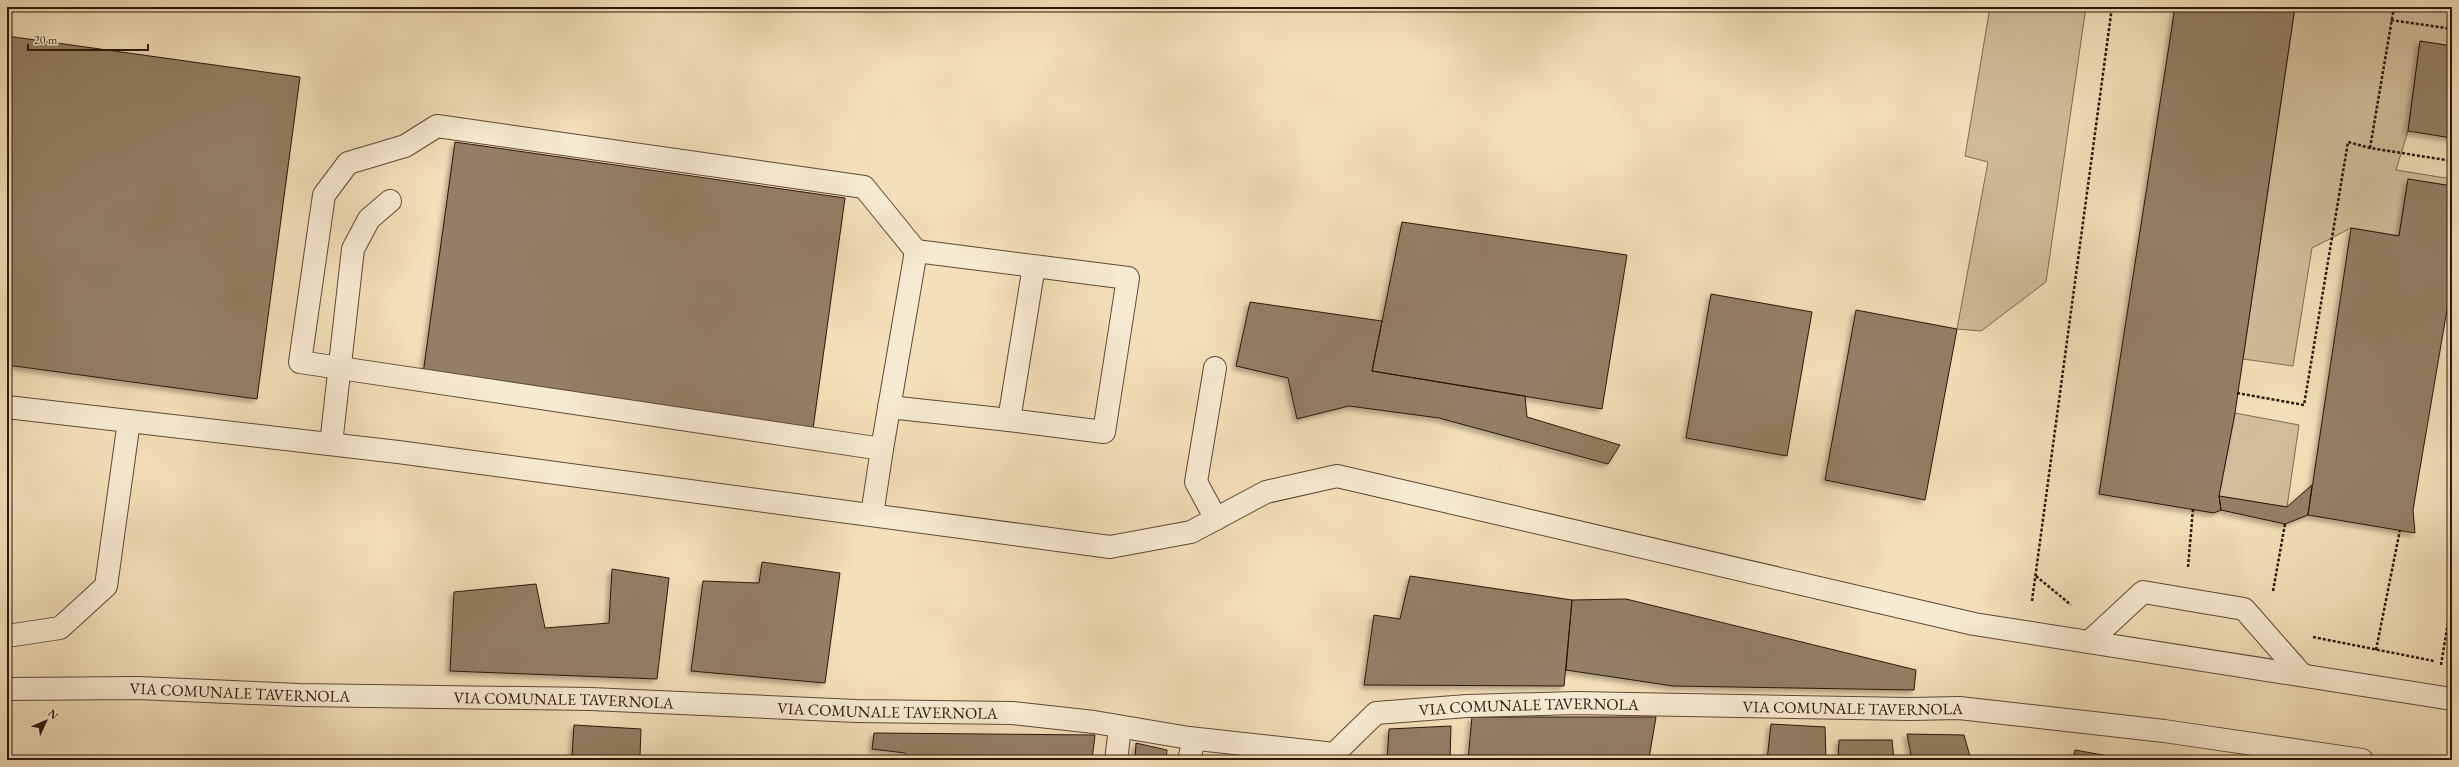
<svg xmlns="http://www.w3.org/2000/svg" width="2459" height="767" viewBox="0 0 2459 767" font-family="'EB Garamond',serif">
	<defs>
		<filter id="shadow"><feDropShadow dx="-3.5" dy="3.5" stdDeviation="2" flood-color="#0004"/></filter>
	</defs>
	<rect width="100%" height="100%" fill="#f3dfb9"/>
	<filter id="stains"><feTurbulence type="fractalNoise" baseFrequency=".005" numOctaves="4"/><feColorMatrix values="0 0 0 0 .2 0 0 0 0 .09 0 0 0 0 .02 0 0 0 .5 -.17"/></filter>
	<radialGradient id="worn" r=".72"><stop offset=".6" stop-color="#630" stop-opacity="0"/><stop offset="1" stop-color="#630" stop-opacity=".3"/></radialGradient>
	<!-- green -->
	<path fill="#d1bd9b" stroke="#7e6a52" d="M1990,7H2086L2046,282L1981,331L1957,329L1988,162L1965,156Z
		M2295,7H2452V46L2420,41L2408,131L2396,170L2452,179V186L2408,179L2399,236L2351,228L2312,248L2293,366L2243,359Z
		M2235,413L2299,425L2287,507L2219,496Z"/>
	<!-- building -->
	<path fill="#937f65" stroke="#2b160a" filter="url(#shadow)" d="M2175,7H2295L2235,413L2219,496L2221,510L2214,513L2099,494Z
		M7,36L300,77L257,399L7,365Z
		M2420,41L2452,46V138L2408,131Z
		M455,142L845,198L813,429L423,374Z
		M2408,179L2452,186V299L2449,298L2419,474L2413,510L2415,533L2308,515L2351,228L2399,236Z
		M1402,222L1627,255L1602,409L1372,371Z
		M1711,294L1812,312L1787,456L1686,438Z
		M1250,302L1382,321L1372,371L1525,396L1527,417L1620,445L1608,464L1439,418L1349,406L1297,419L1288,378L1236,366Z
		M1856,310L1957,329L1925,500L1825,480Z
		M2312,485L2308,515L2285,524L2221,510L2219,496L2287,507Z
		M762,562L840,573L825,683L691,671L703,581L759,583Z
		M612,569L669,578L657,679L450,671L454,592L536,584L545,628L609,623Z
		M1410,576L1572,600L1564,686L1364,685L1374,615L1400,619Z
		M1626,599L1916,670L1914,690L1673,686L1566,670L1572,600Z
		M1472,717H1656L1649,758L1532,757L1528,760H1468Z
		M1771,724L1825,727L1826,760H1767Z
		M574,725L641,729L640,756L572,757Z
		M1451,726L1450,760H1387L1389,729Z
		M874,733L1095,735L1092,760H911L905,753L872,749Z
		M1907,734L1964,735L1971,760H1912Z
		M1839,740H1892L1894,760H1838Z
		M1136,743L1167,750L1166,760H1135Z
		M2075,750L2131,760H2073Z"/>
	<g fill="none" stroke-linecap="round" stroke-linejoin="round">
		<defs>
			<g id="minor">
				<path d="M1215,368L1196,482L1216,519"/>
				<path d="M7,407L398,452L1110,547L1191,532L1266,492L1337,476L1974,624L2452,699"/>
				<path d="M889,407L1009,420"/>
				<path d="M331,444L353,249L369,219L390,201"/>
				<path d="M882,449L916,251"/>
				<path d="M872,515L882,449L300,362L324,195L348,163L405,146L437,126L864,187L916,251L1128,278L1104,432L1009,420L1034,266"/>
				<path d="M7,636L60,628L106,586L129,421"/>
				<path d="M2089,642L2143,592L2244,609L2302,675"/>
				<path id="s1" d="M7,689L138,688L299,695L591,699L856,711L1012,713L1094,722L1189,738L1334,754L1376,713L1467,706L1576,703L1910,709L1959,708L2164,731L2362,760"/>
				<path d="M1116,760L1120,728"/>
				<path d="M1189,760L1194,739"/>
			</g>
		</defs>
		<!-- minor casing -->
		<use href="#minor" stroke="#5d4836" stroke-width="24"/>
		<!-- path -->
		<path stroke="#2b160a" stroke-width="2.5" stroke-dasharray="3 2" stroke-linecap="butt" d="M2391,20L2452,29
			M2370,148L2394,7
			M2237,393L2304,405L2348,142L2370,148L2452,161
			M2188,567L2193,509
			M2036,576L2071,605
			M2273,591L2285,524
			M2032,601L2112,7
			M2313,637L2434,661
			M2376,650L2400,530
			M2441,665L2452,598"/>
		<!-- minor -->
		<use href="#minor" stroke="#f7ead2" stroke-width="22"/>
	</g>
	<g text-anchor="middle" stroke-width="3" stroke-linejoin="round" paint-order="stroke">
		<!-- street labels -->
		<g font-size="16" fill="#2b160a" stroke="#f7ead2">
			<text dy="6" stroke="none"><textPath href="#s1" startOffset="233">VIA COMUNALE TAVERNOLA</textPath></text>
			<text dy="6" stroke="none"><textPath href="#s1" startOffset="557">VIA COMUNALE TAVERNOLA</textPath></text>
			<text dy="6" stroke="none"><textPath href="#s1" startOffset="1542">VIA COMUNALE TAVERNOLA</textPath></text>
			<text dy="6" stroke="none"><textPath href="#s1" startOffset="1866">VIA COMUNALE TAVERNOLA</textPath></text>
			<text dy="6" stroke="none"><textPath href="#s1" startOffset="881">VIA COMUNALE TAVERNOLA</textPath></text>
		</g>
	</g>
	<!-- margin -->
	<rect width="2459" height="767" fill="none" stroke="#f3dfb9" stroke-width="24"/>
	<rect x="8" y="8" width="2443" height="751" fill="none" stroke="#2b160a" stroke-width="2"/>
	<rect x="12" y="12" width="2435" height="743" fill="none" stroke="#2b160a"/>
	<!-- north arrow -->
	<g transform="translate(46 721) rotate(46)" stroke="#f7ead2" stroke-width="3" paint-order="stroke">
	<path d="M0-3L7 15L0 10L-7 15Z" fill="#2b160a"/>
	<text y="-6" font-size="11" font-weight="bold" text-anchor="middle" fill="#2b160a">N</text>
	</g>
	<!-- scale -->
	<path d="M28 44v6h120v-6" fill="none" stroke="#2b160a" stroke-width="2"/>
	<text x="34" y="44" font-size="12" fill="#2b160a" stroke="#f7ead2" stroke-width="3" paint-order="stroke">20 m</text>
	<rect width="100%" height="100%" filter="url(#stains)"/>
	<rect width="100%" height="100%" fill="url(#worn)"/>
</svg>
